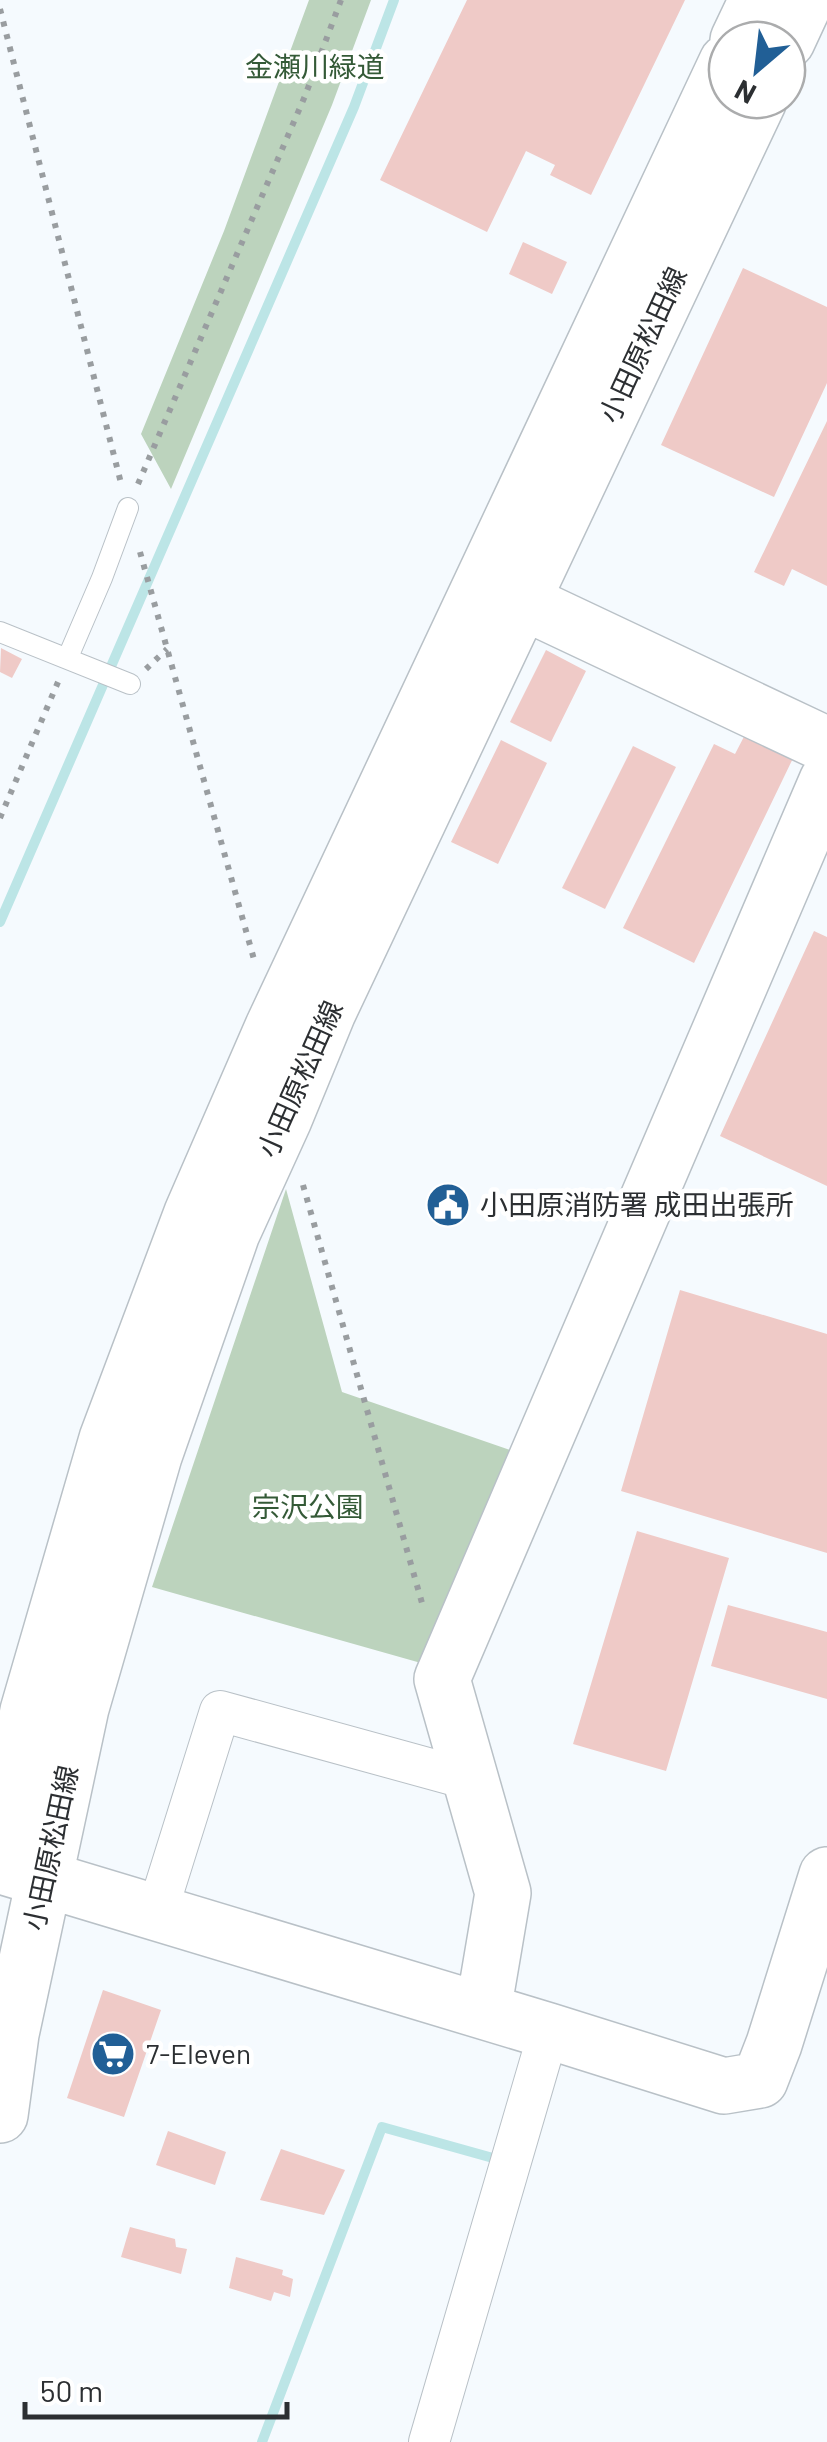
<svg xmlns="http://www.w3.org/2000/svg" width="827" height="2442" viewBox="0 0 827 2442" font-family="Barlow,'Noto Sans JP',sans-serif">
	<rect width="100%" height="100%" fill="#f5fafe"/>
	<!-- green -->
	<path fill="#bcd3bd" d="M309,0H371L332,105L171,489L141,434L224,231Z
		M286,1189L342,1392L513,1451L428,1665L152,1587Z"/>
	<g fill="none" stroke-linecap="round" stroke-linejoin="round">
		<!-- stream -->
		<path stroke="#bce5e6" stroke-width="10" d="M0,922L354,107L394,0
			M262,2442L382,2127L500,2160L499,2164"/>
	</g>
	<!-- building -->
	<path fill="#efcac7" d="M467,0H685L591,195L550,175L555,165L526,151L487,232L380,180Z
		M523,242L567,262L552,294L509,274Z
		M743,268L827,307V383L774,497L661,445Z
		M827,421V586L792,569L784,586L754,572Z
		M1,648L22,659L12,678L0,672Z
		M546,650L586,671L551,742L510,722Z
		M749,727L797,750L694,963L623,928L714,744L735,754Z
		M501,740L547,763L498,864L451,842Z
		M633,746L676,767L605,909L562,888Z
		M814,931L827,937V1186L720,1136Z
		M680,1290L827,1334V1553L621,1491Z
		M637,1531L729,1558L666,1771L573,1744Z
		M728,1605L827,1632V1699L711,1666Z
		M103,1990L161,2010L124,2117L67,2098Z
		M168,2131L226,2152L215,2185L156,2165Z
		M281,2149L345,2170L324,2215L260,2200Z
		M130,2227L175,2239L176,2247L187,2249L181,2274L121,2257Z
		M236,2257L283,2270L282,2275L293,2279L290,2297L274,2292L271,2301L229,2288Z"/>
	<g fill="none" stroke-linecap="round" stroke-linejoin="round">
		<defs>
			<path id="lane" d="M0,632L130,684
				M68,657L102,578L128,508"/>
			<path id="street" d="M157,1912L220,1711L471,1780
				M429,2442L549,2031"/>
			<path id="secondary" d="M738,40L757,0
				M787,41L806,0
				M490,586L827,745
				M0,1849L28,1711L107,1439L192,1213L273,1027L727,62
				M8,1868L549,2031L724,2086L760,2080L774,2044L827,1875
				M483,2011L503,1893L442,1679L827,781
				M0,2115L11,2034L81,1708L154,1456L232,1233L284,1119L328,1012L759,100"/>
		</defs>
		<!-- lane casing -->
		<use href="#lane" stroke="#b9c1c7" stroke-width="22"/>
		<!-- street casing -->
		<use href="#street" stroke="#b9c1c7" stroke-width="42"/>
		<!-- secondary casing -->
		<use href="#secondary" stroke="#b9c1c7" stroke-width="58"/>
		<!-- path -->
		<path stroke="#999da0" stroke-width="6" stroke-dasharray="5 8" stroke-linecap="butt" d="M0,9L122,487
			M138,484L305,96L341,0
			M140,552L255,963
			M146,669L167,649
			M0,818L58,682
			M303,1185L424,1610"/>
		<!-- lane -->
		<use href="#lane" stroke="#fff" stroke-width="20"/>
		<!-- street -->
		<use href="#street" stroke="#fff" stroke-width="40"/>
		<!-- secondary -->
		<use href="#secondary" stroke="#fff" stroke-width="55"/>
	</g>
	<!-- icons -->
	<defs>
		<symbol id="civic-disc" viewBox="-11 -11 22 22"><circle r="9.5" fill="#215f96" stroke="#fff"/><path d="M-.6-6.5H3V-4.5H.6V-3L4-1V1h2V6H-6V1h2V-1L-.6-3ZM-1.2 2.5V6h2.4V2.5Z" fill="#fff"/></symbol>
		<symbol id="supermarket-disc" viewBox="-11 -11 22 22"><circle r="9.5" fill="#215f96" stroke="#fff"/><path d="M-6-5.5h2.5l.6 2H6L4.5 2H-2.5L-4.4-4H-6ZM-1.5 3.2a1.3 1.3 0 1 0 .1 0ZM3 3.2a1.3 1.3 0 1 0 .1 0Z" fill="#fff"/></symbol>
	</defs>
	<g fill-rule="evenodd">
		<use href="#civic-disc" x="423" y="1180" width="50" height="50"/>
		<use href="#supermarket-disc" x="88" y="2029" width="50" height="50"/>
	</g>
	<g text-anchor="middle" stroke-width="9" stroke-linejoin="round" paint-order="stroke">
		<!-- park labels -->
		<g font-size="28" fill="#345a37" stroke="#fff">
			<text x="315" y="77">金瀬川緑道</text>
			<text x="308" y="1517">宗沢公園</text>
		</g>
		<!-- street labels -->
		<g font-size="28" fill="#2c2f32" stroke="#fff">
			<text transform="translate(643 345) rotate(-65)" y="10">小田原松田線</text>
			<text transform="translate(300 1079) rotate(-66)" y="10">小田原松田線</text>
			<text transform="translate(51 1848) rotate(-78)" y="10">小田原松田線</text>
		</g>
		<!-- poi labels -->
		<g font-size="28" fill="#2c2f32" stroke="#fff" text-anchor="start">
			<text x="480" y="1215">小田原消防署 成田出張所</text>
			<text x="146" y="2064">7-Eleven</text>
		</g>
	</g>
	<!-- north arrow -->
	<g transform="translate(757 70) rotate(208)"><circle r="48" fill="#ffffff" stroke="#abacad" stroke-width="2.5"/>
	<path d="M0-8L18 38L0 25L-18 38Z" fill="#215f96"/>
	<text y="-15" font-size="28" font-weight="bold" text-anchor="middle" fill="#2c2f32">N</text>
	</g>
	<!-- scale -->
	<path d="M25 2402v15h262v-15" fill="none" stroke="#2c2f32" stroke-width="5"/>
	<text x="40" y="2402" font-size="30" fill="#2c2f32" stroke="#ffffff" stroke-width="8" paint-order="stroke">50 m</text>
</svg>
